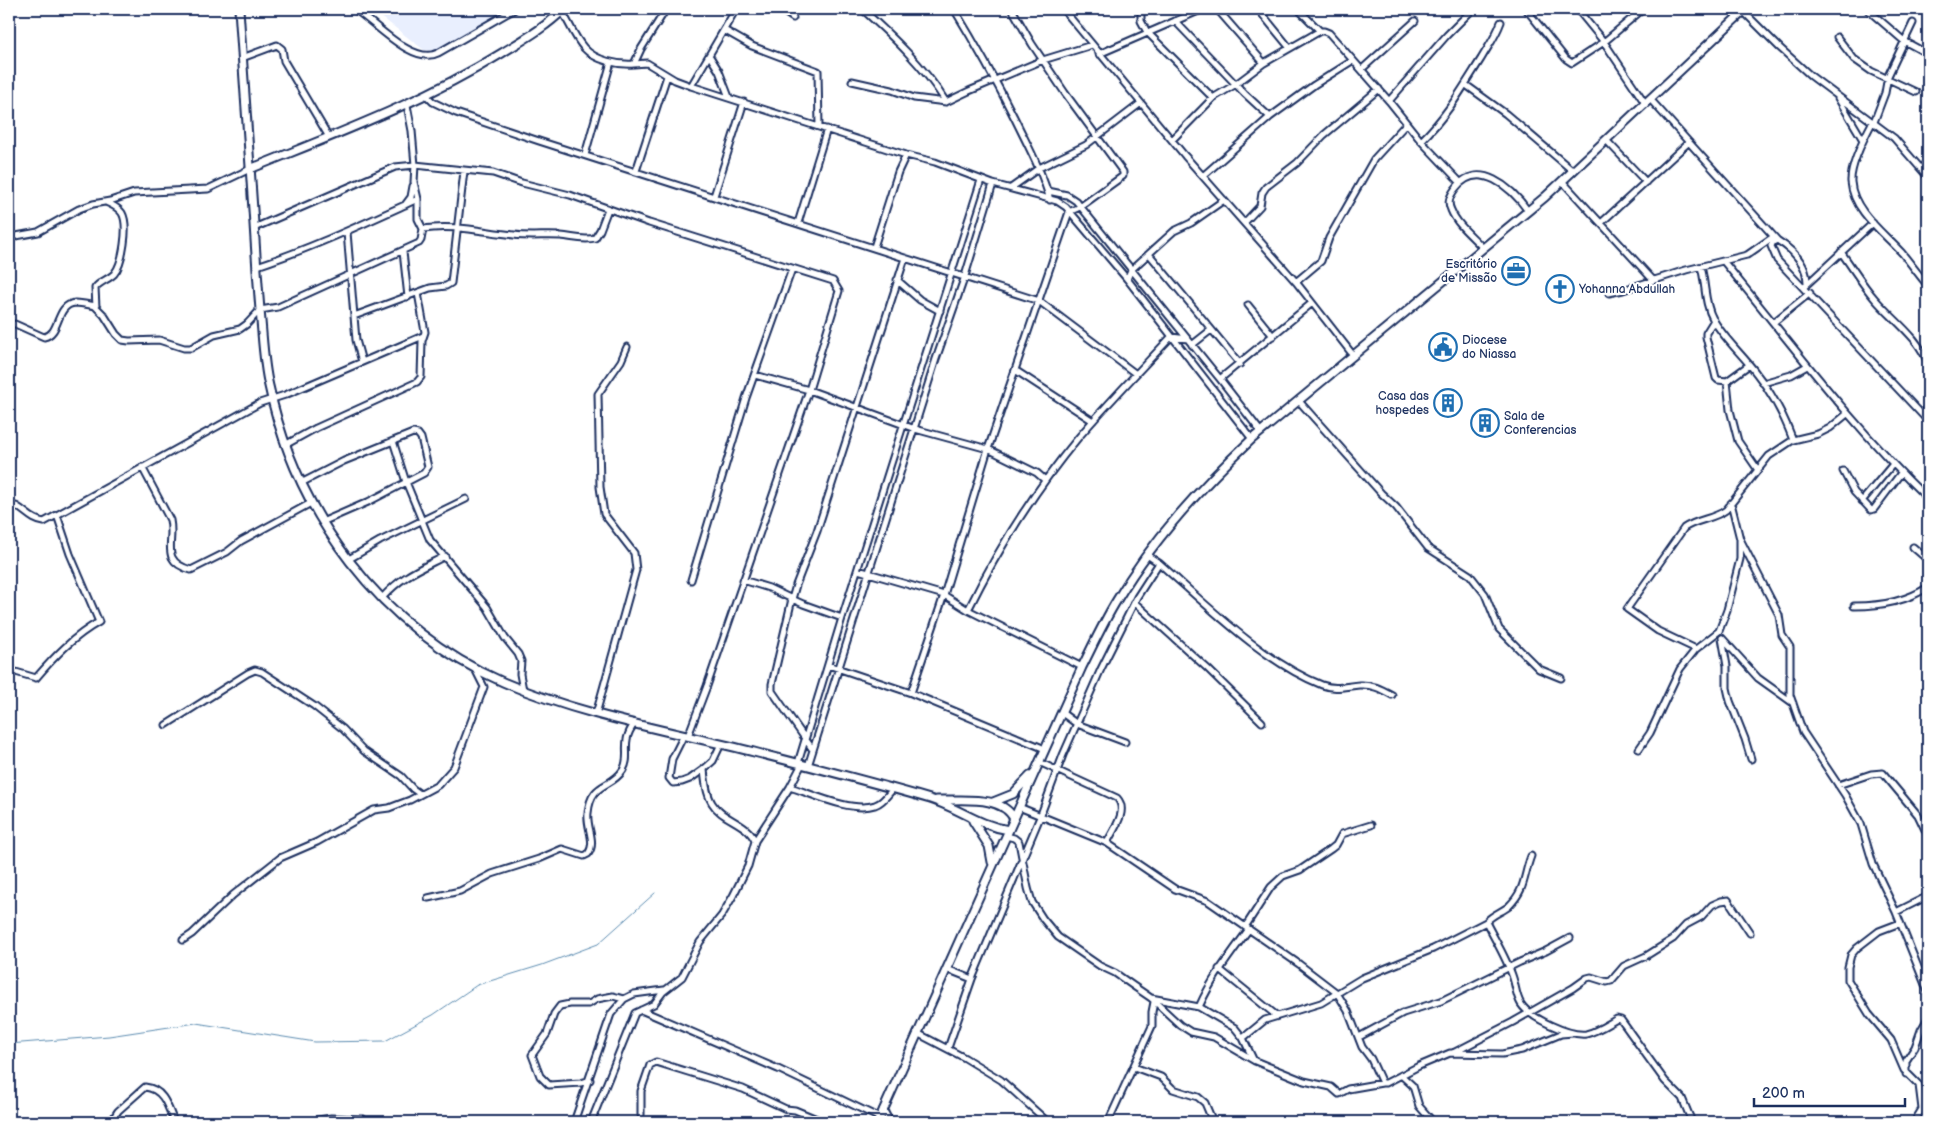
<svg xmlns="http://www.w3.org/2000/svg" width="1937" height="1131" viewBox="0 0 1937 1131" font-family="'Balsamiq Sans',sans-serif">
	<rect width="100%" height="100%" fill="#fff"/>
	<filter id="ink" filterUnits="userSpaceOnUse"><feTurbulence type="fractalNoise" baseFrequency=".02" numOctaves="2"/><feDisplacementMap in="SourceGraphic" scale="10" xChannelSelector="R" yChannelSelector="G"/><feConvolveMatrix kernelMatrix="1 2 1 2 8 2 1 2 1" color-interpolation-filters="sRGB"/></filter>
	<g filter="url(#ink)">
		<!-- built -->
		<path fill="#e9effe" d="M371,9H511L438,52L424,50Z"/>
		<g fill="none" stroke-linecap="round" stroke-linejoin="round">
			<!-- stream -->
			<path stroke="#5b8bb0" stroke-width="1" d="M9,1044L109,1036L196,1023L315,1042L385,1041L433,1015L477,985L542,965L598,944L655,893"/>
			<defs>
				<path id="street" d="M354,9C375,22 413,66 438,53L515,9
					M780,9L793,18
					M862,9C893,37 924,66 946,102
					M954,9C976,45 996,81 1015,119C1028,146 1042,171 1050,200
					M1063,9L1185,156L1296,282L1353,355
					M1141,9V21L1147,32L1213,98
					M1217,9L1264,63
					M1258,9L1289,47
					M1298,9L1320,31
					M1526,9L1566,59L1572,63L1604,42L1643,9
					M1577,9L1604,42L1645,103
					M1741,9L1780,48L1811,76L1894,138L1928,177
					M1867,9L1904,41L1928,54
					M562,11C569,23 575,38 584,48C596,61 618,65 634,64L641,49L663,14
					M1175,21L1245,94L1270,117
					M724,30L752,46L818,71L819,127
					M1837,37L1854,59L1871,71L1916,92
					M1099,54L1203,9
					M709,55L719,71L729,97
					M242,58L277,45L282,49L284,61L329,137
					M634,64L647,63L675,80L691,86L906,155L935,162L993,184L1057,201L1066,207L1127,279L1252,439
					M1362,69L1415,21
					M852,81L892,90L914,98L946,102L969,91L1043,60L1092,45
					M1466,85L1506,114L1573,171
					M691,86L736,9
					M426,95L433,102L456,113L539,141L1039,301L1136,374
					M1838,98L1863,140
					M1650,99L1777,240L1773,242L1771,246L1777,260L1928,421
					M1389,101L1447,35L1473,9
					M1873,121C1865,136 1850,165 1851,182C1853,211 1884,233 1902,253C1911,264 1919,275 1928,286
					M1874,122L1885,93L1888,76L1913,23
					M1172,140L1213,98L1236,84L1264,63L1320,31H1324L1329,33L1389,101L1421,141L1460,182
					M1606,140L1646,182
					M1421,141C1446,117 1462,89 1481,59C1489,45 1495,38 1501,22
					M585,155L611,62
					M636,171L667,76
					M1203,176L1270,117L1314,85L1352,61
					M1562,181L1653,280
					M1011,188L1039,168L1086,145L1141,103
					M1048,191L1067,195L1076,201L1220,379L1261,432
					M714,196L744,102
					M106,202C112,205 118,207 122,213C129,225 123,264 114,274C108,280 100,281 95,288L96,307L104,315L116,334L122,340L129,341L159,340L184,348H191L214,335L240,329L247,324L260,310L278,307L419,243L421,240L423,229L418,219V199L414,182L415,165L412,131L407,105
					M405,205L411,197L413,186
					M1245,222L1260,206L1262,193L1266,187L1297,163L1324,135L1379,89
					M798,223L827,129
					M1601,223L1689,142
					M254,228L395,167L415,165L493,173L522,183L570,195L649,223L833,281L839,291L809,390L707,686L688,736
					M423,229C454,224 483,232 514,235C530,237 545,235 561,236C573,237 583,241 595,238L600,230L608,209
					M347,232L356,340L362,362
					M9,240L16,236L38,232L79,209L93,204L110,201L134,193L208,189L250,169
					M1777,240C1793,250 1807,264 1807,283
					M874,247L898,172L906,155
					M1483,248C1473,237 1457,225 1451,210C1447,202 1450,196 1455,189C1478,158 1512,188 1528,211
					M403,252L408,297
					M1841,252C1852,267 1862,284 1875,299C1893,320 1919,337 1928,364
					M1149,254L1240,364
					M1724,262C1790,342 1852,426 1928,499
					M257,266C312,248 365,223 418,199
					M1701,267C1706,284 1704,303 1713,319C1724,339 1743,355 1756,373C1772,393 1784,416 1793,440
					M1127,279L1131,270L1174,231L1191,223L1224,200
					M897,280L920,300L940,311
					M1296,282L1321,261L1329,238L1374,159L1406,124
					M1804,287L1873,223
					M1609,293L1623,290L1686,270L1747,255L1773,237
					M1248,305L1273,336
					M354,316L430,288L446,286L451,283L464,171
					M1714,320L1706,333V337L1716,378L1718,380L1727,381L1749,365
					M1774,322L1810,293
					M15,324L44,337C61,334 55,305 75,303C82,303 89,305 96,306
					M1192,345L1211,330
					M1015,370L1093,421
					M755,375L809,390L915,429L988,449L1037,473L1045,480
					M1220,379L1312,303
					M1727,381L1730,410L1738,441L1758,470
					M1763,383L1791,375L1807,366
					M1298,400L1381,493L1396,507L1428,548L1470,575L1485,594L1499,629L1539,669L1561,678
					M393,441L406,482L430,540L487,607L505,638L518,654L521,661L520,674L523,690
					M285,445L316,428L417,382L421,377L422,341L425,332L418,293
					M142,467L170,520C175,543 159,561 191,570L227,552L241,541L311,503
					M1843,471L1854,492L1871,510L1874,509L1901,473
					M301,483L344,461L413,433L418,434L421,438L428,467L424,473L368,502L322,522
					M1862,501L1893,464
					M9,507L16,506C27,512 31,520 44,522L260,403L285,395L423,336
					M1740,539L1779,615L1782,635L1790,647V695L1803,732L1845,795L1861,824L1873,864L1896,912L1928,992
					M1913,547L1928,560
					M1147,555L1159,563C1206,604 1263,662 1322,685C1335,690 1346,686 1359,685C1372,684 1381,689 1392,695
					M349,559L380,541L466,499
					M858,570L944,595L968,610L1082,667
					M691,580L746,398L792,269
					M743,580L769,588L792,599L772,684V691L813,750
					M382,598C403,575 418,570 445,556
					M1134,602L1208,669L1262,722
					M1854,606C1880,606 1906,602 1928,587
					M968,610C998,549 1035,490 1078,438C1108,403 1140,370 1171,337L1188,339
					M842,618L803,604L792,599L796,585L817,531L905,258
					M1722,638L1727,666V688L1730,701L1745,739L1751,759
					M1722,638L1758,678L1793,703
					M1696,649L1658,631L1627,609L1684,528C1697,519 1714,519 1726,510L1769,456L1793,440L1818,434L1830,428L1847,414
					M828,665L911,693L1045,749
					M9,670L36,678C55,656 74,636 99,622L70,554L57,515
					M911,693L944,595L988,449L1069,212L1080,207L1123,176V172L1065,93L1032,44L1012,9
					M1062,713L1077,724L1125,742
					M596,714L636,570L634,553L604,514L600,487L598,394L621,361L627,347
					M166,725L248,673L255,670L262,672L314,706L343,729L364,751L401,776L413,789L420,794
					M684,735L672,759L669,778L673,783L682,782L690,779L704,769
					M721,744L713,761L704,769C705,780 706,793 712,803C722,820 747,822 755,841
					M1639,749L1650,733L1680,669L1696,649L1719,631L1727,610L1740,559V539L1731,503
					M1039,762L1117,798C1129,811 1113,830 1107,843
					M798,763L842,618L981,180
					M808,766L936,359L965,276L993,184
					M1838,785L1871,774L1883,773L1918,815L1928,836
					M790,787L802,764
					M1019,807L1107,843L1175,889L1208,901L1299,964L1337,993L1348,1011L1362,1047L1371,1059L1382,1083H1386L1419,1066L1450,1053L1502,1054L1522,1050L1561,1034L1573,1033
					M1006,836L1014,838L1019,842L1028,888L1032,902L1043,919L1058,937L1100,966L1115,973L1132,985L1151,998L1180,1025L1191,1032L1214,1037L1255,1061L1304,1081L1331,1087L1339,1094L1348,1089L1382,1083
					M428,898L460,891L492,874L539,859L562,849L584,856L588,854C597,842 586,828 588,813C591,781 611,789 623,770C632,755 619,743 635,723
					M1896,912L1928,896
					M1486,922C1495,940 1507,959 1513,978C1516,987 1516,996 1521,1004C1530,1018 1569,1036 1586,1034C1596,1032 1608,1024 1617,1019L1621,1020L1665,1081L1682,1098L1692,1122
					M1900,923L1879,931L1857,948L1851,955L1848,967V980L1869,1014L1891,1040L1904,1070L1919,1085L1922,1109L1914,1122
					M1245,927L1271,887L1283,876L1300,870L1331,849L1336,845L1342,834L1371,825
					M183,940L192,934L233,895L280,858L317,842L374,810L389,808L410,800L438,785L454,767L484,687L474,667
					M947,969L972,979
					M1219,969L1277,1016
					M1151,998L1199,1007L1235,1028L1243,1038L1253,1059
					M1199,1007C1212,978 1230,955 1249,929
					M641,1010L778,1069L880,1118
					M917,1033L965,1058L1001,1080L1048,1122
					M1359,1037L1403,1013L1441,1001L1520,962L1546,951L1570,938
					M1243,1038L1265,1020L1321,1003L1362,978L1433,949L1486,922C1493,914 1502,912 1509,906C1526,889 1523,877 1531,856
					M948,1048L972,979L1040,817L1063,755L1101,669L1137,597L1159,563
					M1453,1053L1513,1022L1573,988L1587,978L1591,977L1607,982L1611,981L1624,966L1646,956L1673,939L1686,925L1701,917L1712,905L1721,901L1728,900L1750,933
					M1134,1067L1161,1077L1173,1089L1198,1097L1205,1103L1213,1122
					M1906,1074V1061L1915,1047L1921,1030L1928,1018
					M1401,1075L1413,1086L1419,1106L1433,1122
					M590,1080L581,1083L549,1085L540,1076L532,1055L547,1034L554,1014L560,1006L570,1004H589L597,999L613,996L624,999
					M883,1109L890,1122
					M641,1115V1091L650,1065L656,1062L743,1089L786,1109L795,1110L824,1122
					M111,1122L118,1111L145,1087C164,1089 168,1107 174,1122
					M306,1122L331,1118L363,1119L366,1122
					M574,1122L611,1014L624,999L634,994L664,990
					M591,1122L635,1013L654,1004L663,992L682,977L700,942L722,915L733,896L748,866L755,841L790,787C812,794 852,813 875,805C882,803 888,795 892,790
					M1108,1122L1152,1026V1012L1154,1002"/>
				<path id="secondary" d="M239,9C244,80 249,152 254,224C256,256 258,289 261,321C263,343 264,365 269,386C296,514 381,629 503,682C582,716 670,731 754,752C813,767 872,782 930,799C959,808 977,825 1009,830
					M250,169C336,134 423,102 502,53C523,40 546,27 564,9
					M937,800C961,801 1002,794 1014,819
					M993,802L1013,794L1030,776
					M973,821L989,846L992,862
					M878,1122L1082,667C1093,645 1104,621 1117,600C1153,539 1201,487 1252,439L1545,197L1746,9"/>
			</defs>
			<!-- street casing -->
			<use href="#street" stroke="#1b2f5e" stroke-width="9"/>
			<!-- secondary casing -->
			<use href="#secondary" stroke="#1b2f5e" stroke-width="11"/>
			<!-- street -->
			<use href="#street" stroke="#fff" stroke-width="5"/>
			<!-- secondary -->
			<use href="#secondary" stroke="#fff" stroke-width="7"/>
		</g>
	</g>
	<!-- icons -->
	<defs>
		<symbol id="office-ring" viewBox="-11 -11 22 22"><circle r="9.5" fill="#fff" stroke="#1f6fb2" stroke-width="1.5"/><path d="M-6-3h4V-5.5h4V-3h4V5H-6ZM-1-4.5V-3h2v-1.5ZM-6 0V1H6V0Z" fill="#1f6fb2"/></symbol>
		<symbol id="church-ring" viewBox="-11 -11 22 22"><circle r="9.5" fill="#fff" stroke="#1f6fb2" stroke-width="1.5"/><path d="M-1.2-6h2.4v3.5h3.3v2.4h-3.3V6h-2.4V-.1h-3.3v-2.4h3.3Z" fill="#1f6fb2"/></symbol>
		<symbol id="civic-ring" viewBox="-11 -11 22 22"><circle r="9.5" fill="#fff" stroke="#1f6fb2" stroke-width="1.5"/><path d="M-.6-6.5H3V-4.5H.6V-3L4-1V1h2V6H-6V1h2V-1L-.6-3ZM-1.2 2.5V6h2.4V2.5Z" fill="#1f6fb2"/></symbol>
		<symbol id="building-ring" viewBox="-11 -11 22 22"><circle r="9.5" fill="#fff" stroke="#1f6fb2" stroke-width="1.5"/><path d="M-4-6H4V6H1V3H-1V6H-4ZM-2.5-4.3h1.7v1.8h-1.7ZM.8-4.3h1.7v1.8H.8ZM-2.5-1h1.7V.8h-1.7ZM.8-1h1.7V.8H.8Z" fill="#1f6fb2"/></symbol>
	</defs>
	<g fill-rule="evenodd">
		<use href="#office-ring" x="1500" y="255" width="32" height="32"/>
		<use href="#church-ring" x="1544" y="273" width="32" height="32"/>
		<use href="#civic-ring" x="1427" y="331" width="32" height="32"/>
		<use href="#building-ring" x="1432" y="387" width="32" height="32"/>
		<use href="#building-ring" x="1469" y="407" width="32" height="32"/>
	</g>
	<g text-anchor="middle" stroke-width="4" stroke-linejoin="round" paint-order="stroke">
		<!-- poi labels -->
		<g font-size="12" fill="#1b2f5e" stroke="#fff" text-anchor="start">
			<text x="1497" y="268" text-anchor="end">Escritório<tspan x="1497" dy="14">de Missão</tspan></text>
			<text x="1579" y="293">Yohanna Abdullah</text>
			<text x="1462" y="344">Diocese<tspan x="1462" dy="14">do Niassa</tspan></text>
			<text x="1429" y="400" text-anchor="end">Casa das<tspan x="1429" dy="14">hospedes</tspan></text>
			<text x="1504" y="420">Sala de<tspan x="1504" dy="14">Conferencias</tspan></text>
		</g>
	</g>
	<!-- margin -->
	<rect width="1937" height="1131" fill="none" stroke="#fff" stroke-width="30"/>
	<rect x="15" y="15" width="1907" height="1101" fill="none" stroke="#1b2f5e" stroke-width="2" filter="url(#ink)"/>
	<!-- scale -->
	<path d="M1754 1098v8h151v-8" fill="none" stroke="#1b2f5e" stroke-width="2.5"/>
	<text x="1762" y="1098" font-size="15" fill="#1b2f5e" stroke="#ffffff" stroke-width="4" paint-order="stroke">200 m</text>
</svg>
